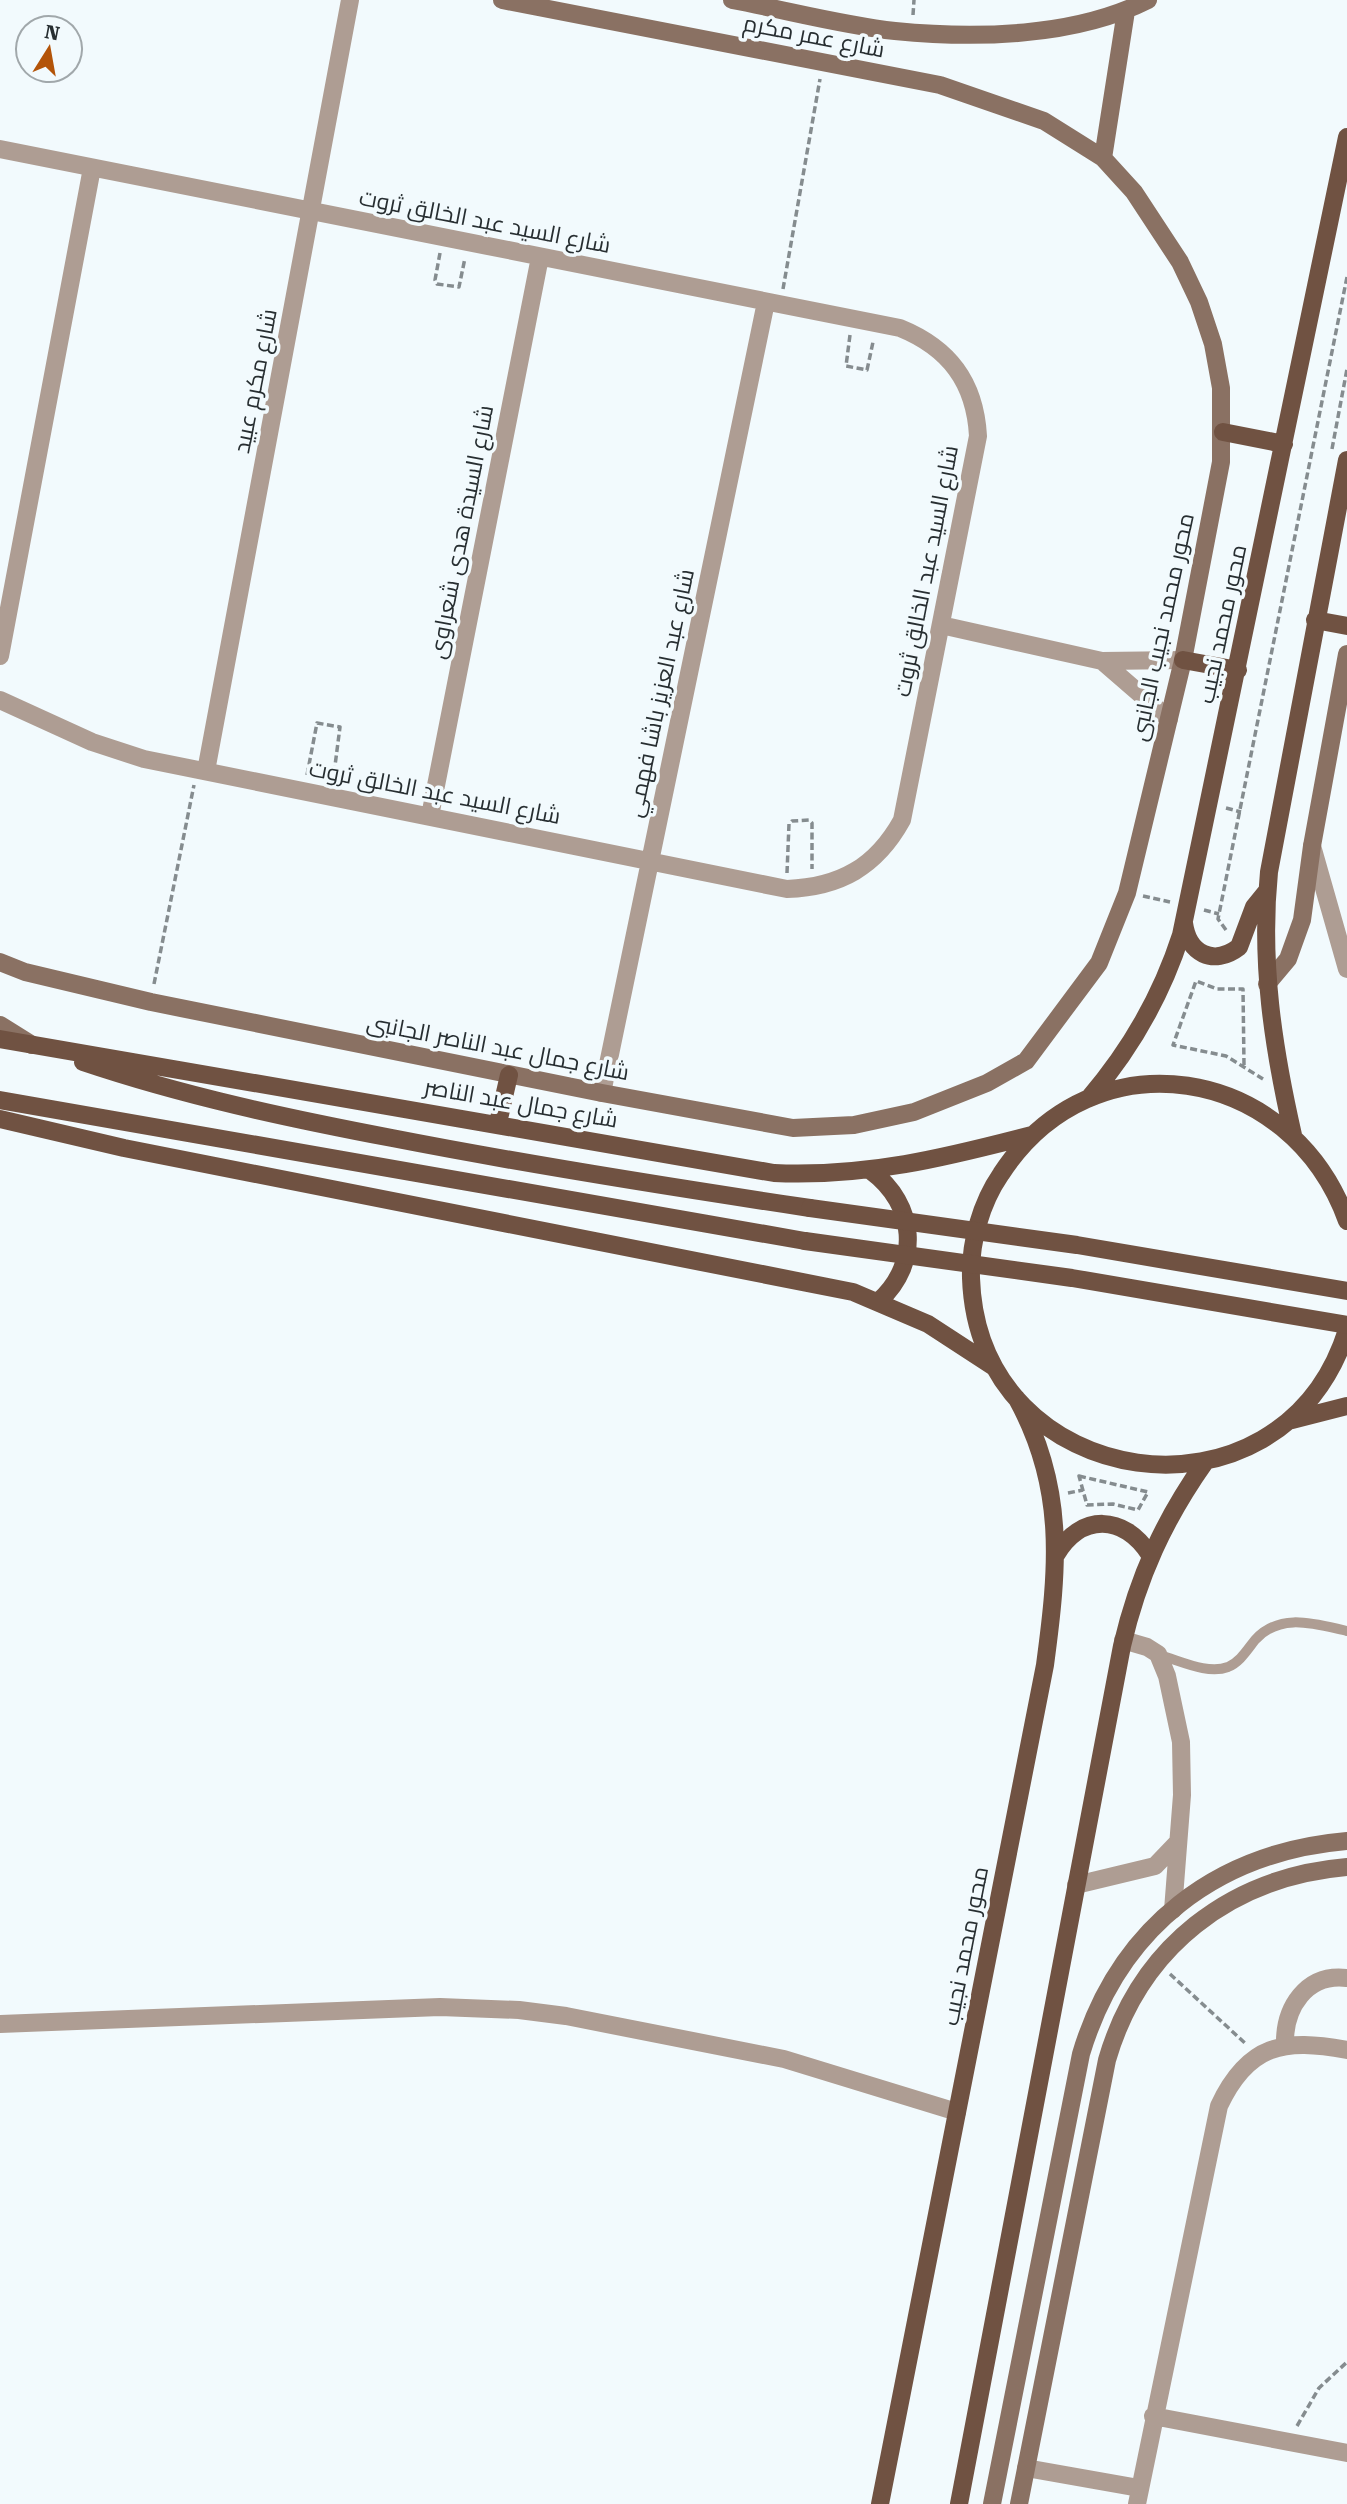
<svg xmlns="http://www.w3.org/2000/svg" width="1347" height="2504" viewBox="0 0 1347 2504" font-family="'Roboto Serif',Cairo,serif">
	<rect width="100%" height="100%" fill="#f2fafd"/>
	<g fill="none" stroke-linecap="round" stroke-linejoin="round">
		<!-- path -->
		<path stroke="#858c8f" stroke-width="3.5" stroke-dasharray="7 3.5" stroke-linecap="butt" d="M913,15L914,0
			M440,253L435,280L437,284L459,287L465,258
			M783,289L820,79
			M850,335L846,366L867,370L873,342
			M1332,449L1347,369
			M307,775L317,723L340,727L333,781
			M1226,808L1241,812
			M787,873L789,824L792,821L809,820L812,823V869
			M1143,896L1170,902
			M1204,910L1219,914
			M1226,930L1218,919L1347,277
			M154,984L194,785
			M1244,1065L1243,989H1217L1196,981L1173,1045L1226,1056L1263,1079
			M1079,1476L1148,1492L1138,1510L1113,1504L1087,1505Z
			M1068,1493L1083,1490
			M1170,1974L1247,2045
			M1297,2426L1319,2388L1347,2362"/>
		<!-- lane -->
		<path stroke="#ae9d93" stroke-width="10" d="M1159,1655C1179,1660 1207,1675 1228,1667C1240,1662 1247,1650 1255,1640C1280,1612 1315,1624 1347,1631"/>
		<!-- street -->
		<path stroke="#ae9d93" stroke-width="18" d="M0,149L900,328C949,348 975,382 978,436L902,820C876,867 840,887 787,889L144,759L92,742L0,700
			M941,625L1102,661L1183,660
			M0,656L92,168
			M1102,661L1169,719
			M206,771L350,0
			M430,816L540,257
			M1312,846L1347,969
			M602,1093L766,302
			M1123,1640L1147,1647L1158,1654L1167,1676L1181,1742L1182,1795L1173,1910
			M1076,1885L1155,1866L1178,1842
			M0,2024L440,2007L519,2010L566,2016L784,2059L957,2112
			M1285,2045C1284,2008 1306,1973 1347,1978
			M1153,2416L1347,2453
			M1026,2468L1139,2488
			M1137,2504L1219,2106C1248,2044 1284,2038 1347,2050"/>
		<!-- secondary -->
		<path stroke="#8a7163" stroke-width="18" d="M732,0C786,10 841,25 895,31C976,39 1075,37 1148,0
			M1103,158L1126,11
			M0,962L25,972L151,1002L602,1093L793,1128L854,1125L914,1112L987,1083L1026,1061L1099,963L1127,893L1183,660L1221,462V388L1213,344L1199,302L1180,262L1134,192L1103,158L1044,121L940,85L502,0
			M1267,984L1288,959L1302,920L1312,846L1347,654
			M0,1025L32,1045
			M992,2504L1081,2054C1119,1927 1217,1852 1347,1841
			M1019,2504L1107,2060C1140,1947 1230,1877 1347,1867"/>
		<!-- primary -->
		<path stroke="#705242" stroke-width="18" d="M1223,432L1284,444
			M1315,620L1347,626
			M1183,660L1238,670
			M1184,923C1188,953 1213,967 1239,947L1254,907L1267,891
			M0,1039L774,1173C867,1177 944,1158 1032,1135
			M83,1062C184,1096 287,1118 392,1138C530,1165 670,1187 810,1208
			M1089,1098C1131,1049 1161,997 1181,935L1347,137
			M0,1100L805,1241
			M0,1119L124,1148L853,1292L928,1324L994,1367
			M498,1123L509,1075
			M1293,1135C1273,1047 1260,962 1269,872L1347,460
			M871,1171C916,1204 921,1263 879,1301
			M1347,1221C1291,1065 1093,1032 1001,1174C981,1203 970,1242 971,1278C978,1494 1282,1537 1347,1330
			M1292,1420L1347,1406
			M1056,1555C1081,1513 1124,1514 1150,1555
			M880,2504L1045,1665C1058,1568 1066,1488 1017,1399
			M959,2504L1122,1646C1138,1577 1164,1520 1205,1462"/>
		<!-- primary-bridge -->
		<path stroke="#705242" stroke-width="18" d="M810,1208L1077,1245L1347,1291
			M805,1241L1072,1278L1347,1325"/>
	</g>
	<g text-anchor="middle" stroke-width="7" stroke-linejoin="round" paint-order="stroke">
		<!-- street labels -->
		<g font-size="23" fill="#272e31" stroke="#f2fafd">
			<text transform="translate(814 36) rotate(11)" y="8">شارع عمر مكرم</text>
			<text transform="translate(485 221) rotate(11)" y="8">شارع السيد عبد الخالق ثروت</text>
			<text transform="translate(255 381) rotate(-79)" y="8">شارع مكرم عبيد</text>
			<text transform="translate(461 532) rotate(-79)" y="8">شارع السيدة هدى شعراوى</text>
			<text transform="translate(926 571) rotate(-79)" y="8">شارع السيد عبد الخالق ثروت</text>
			<text transform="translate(1222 624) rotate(-78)" y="8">محور محمد نجيب</text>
			<text transform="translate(1162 627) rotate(-78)" y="8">محور محمد نجيب الجانبى</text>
			<text transform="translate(660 693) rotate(-78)" y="8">شارع عبد العزيز باشا فهمي</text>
			<text transform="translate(435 792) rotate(11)" y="8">شارع السيد عبد الخالق ثروت</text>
			<text transform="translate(498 1047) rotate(11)" y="8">شارع جمال عبد الناصر الجانبى</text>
			<text transform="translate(521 1103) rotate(10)" y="8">شارع جمال عبد الناصر</text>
			<text transform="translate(965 1946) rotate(-79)" y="8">محور محمد نجيب</text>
		</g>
	</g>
	<!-- north arrow -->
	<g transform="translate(49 49) rotate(11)"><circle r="33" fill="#f2fafd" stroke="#a1a8ab" stroke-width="2"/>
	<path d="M0-5L12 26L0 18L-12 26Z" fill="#b35409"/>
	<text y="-10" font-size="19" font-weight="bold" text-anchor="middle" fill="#272e31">N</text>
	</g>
</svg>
